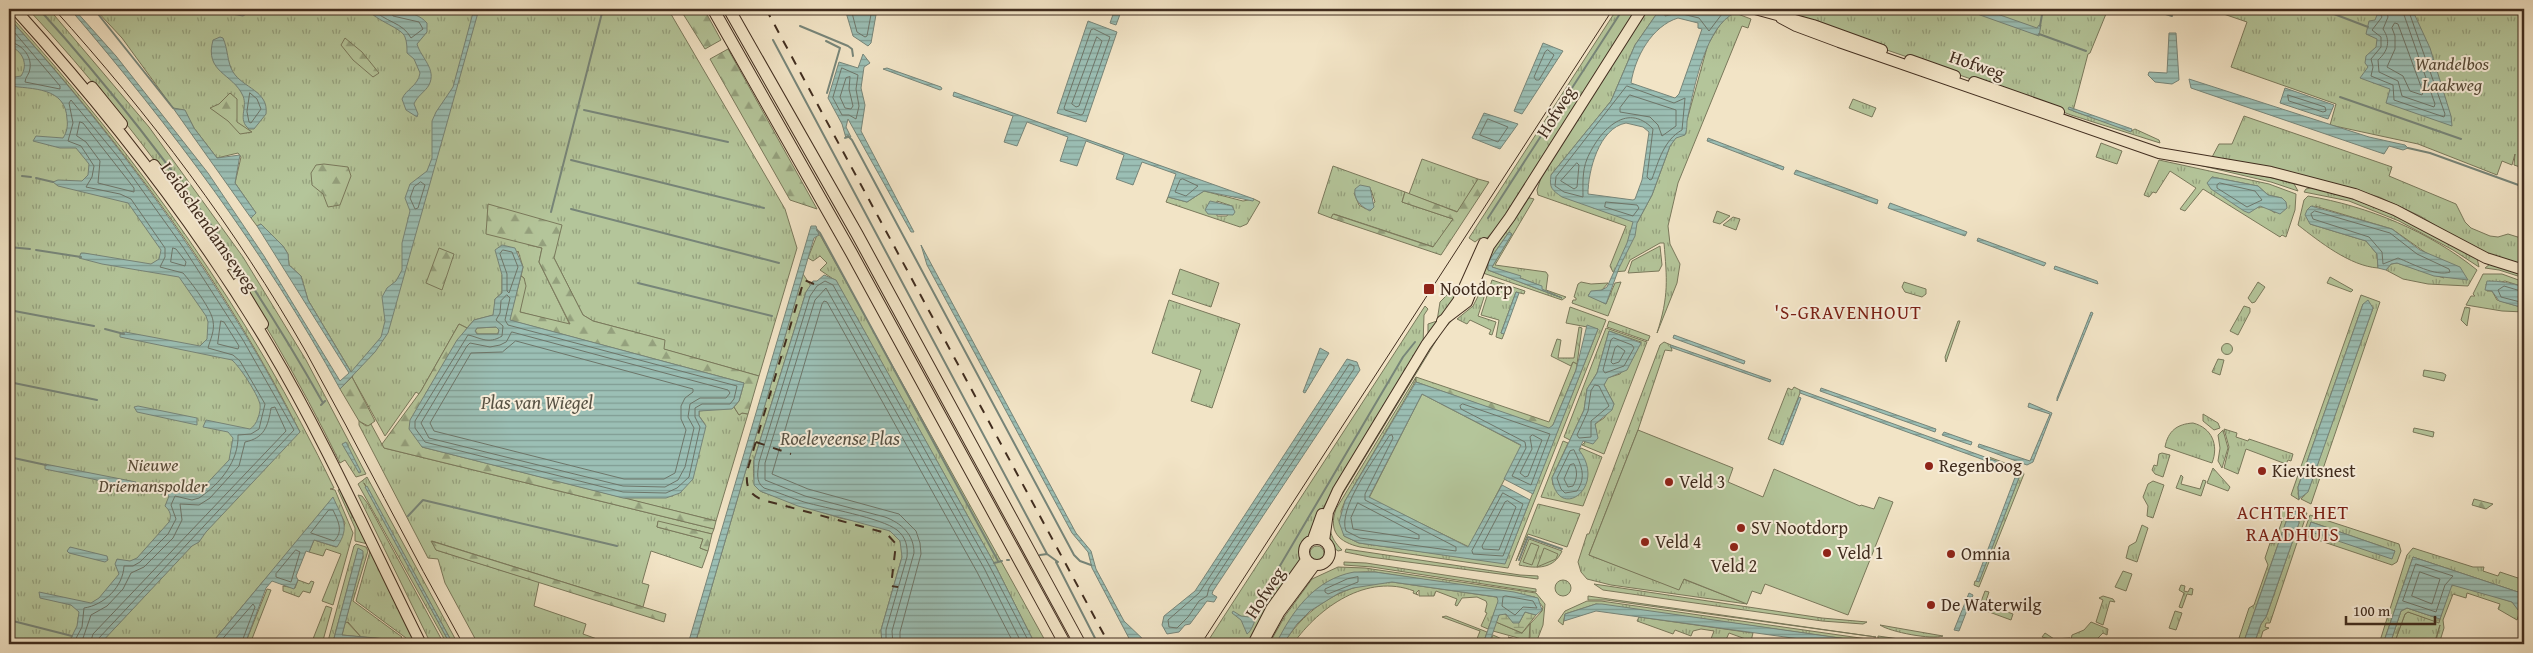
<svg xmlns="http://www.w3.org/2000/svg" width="2533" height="653" viewBox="0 0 2533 653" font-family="'Gentium Book Plus',serif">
	<defs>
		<pattern id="grass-tufts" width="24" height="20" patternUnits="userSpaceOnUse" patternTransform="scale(1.25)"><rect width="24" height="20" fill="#b4c59a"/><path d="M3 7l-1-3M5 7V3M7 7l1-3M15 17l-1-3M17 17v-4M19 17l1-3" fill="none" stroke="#94a07d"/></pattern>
		<pattern id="forest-firs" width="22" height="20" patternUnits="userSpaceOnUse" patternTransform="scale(1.25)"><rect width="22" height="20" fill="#b4c59a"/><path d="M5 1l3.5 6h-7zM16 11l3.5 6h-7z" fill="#94a07d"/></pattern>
		<pattern id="wetland-marsh" width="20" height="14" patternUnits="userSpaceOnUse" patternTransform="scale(1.25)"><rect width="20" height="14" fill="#b4c59a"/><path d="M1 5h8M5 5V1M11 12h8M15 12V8" fill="none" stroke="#94a07d"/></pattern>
		<pattern id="water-rules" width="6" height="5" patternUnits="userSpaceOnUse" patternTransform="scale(1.25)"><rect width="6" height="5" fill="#9bbfb5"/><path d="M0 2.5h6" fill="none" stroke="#809c93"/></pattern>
	</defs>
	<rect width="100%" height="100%" fill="#f2e4c6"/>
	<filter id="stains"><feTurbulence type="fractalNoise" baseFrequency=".004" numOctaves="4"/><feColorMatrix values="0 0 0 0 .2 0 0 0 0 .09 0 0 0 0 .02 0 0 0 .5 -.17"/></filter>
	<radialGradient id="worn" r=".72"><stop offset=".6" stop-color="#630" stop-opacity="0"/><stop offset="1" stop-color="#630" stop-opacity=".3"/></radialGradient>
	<!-- grass -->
	<path fill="url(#grass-tufts)" stroke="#7a795c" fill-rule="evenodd" d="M28,9H49L149,127L243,257L306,360L366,474L356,477L345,460L340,463C259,297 153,144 28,9Z
		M95,9H668L785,209L797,248L759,376L663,349L664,340L593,321L583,315L554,258L488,205V223L529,245L542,248L539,262L570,325L520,312L524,278L521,276L523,267L518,251L502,275V293L495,299L494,315L474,320L467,328L459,324L421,391L419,394L416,392L385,436L352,377L353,376L350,370L308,300L301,276L289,265L288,254L283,246L261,224L257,226L251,218L256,213L235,183L241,157L238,153L217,158L194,128L185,111L173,108L122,38Z
		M1617,9H1637L1502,222L1485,240L1480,238L1475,242L1469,238Z
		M1647,9H1660L1635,45L1611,101L1551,175L1637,223L1652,195L1670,146L1687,120L1708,44L1719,26L1728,15L1735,13L1751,19L1748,28L1742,26L1678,183L1668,226L1670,244L1680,264L1677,283L1657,333C1669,296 1667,279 1664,243H1660L1630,260L1625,271L1613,272L1610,266L1626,226L1538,195L1537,190L1542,175Z
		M1768,9H1789L1792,14H1797L1796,9H2108L2090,53L2088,54L2073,111L2131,131L2135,129L2159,140L2160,143L2071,115L2032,100Z
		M2209,9H2524V162L2520,167L2514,165L2515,154L2512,165L2502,161L2497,175L2418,144L2330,125L2336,104L2231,67L2247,22Z
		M9,14C138,157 250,313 334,488L330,489L335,490L353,533L333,605L322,601L341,554L326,549L323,556L309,552L314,540L336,547L345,523L341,515L265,579L211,644H9V28L32,54L300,432C226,285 120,139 9,18Z
		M1853,99L1876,108L1872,117L1849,108Z
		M2244,116L2392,167L2389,176L2456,204L2465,222L2471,228L2490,236L2498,237L2508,234L2524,239V268L2474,249L2420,216L2379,197L2324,181L2211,159L2219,144H2232Z
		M2101,143L2122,151L2117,164L2096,157Z
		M2169,158L2293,182L2298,191L2271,182Z
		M1422,159L1478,179L1458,212L1409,194Z
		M2159,160L2269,184L2296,194L2295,210L2286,237L2282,235L2280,237L2203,189L2185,211L2180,209L2196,188L2170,171L2156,193L2153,192L2149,197L2144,195ZM2212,177L2258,186L2268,195L2282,198L2275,213L2266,207H2257Z
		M1333,166L1405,192L1402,202L1453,219L1434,247L1334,214L1331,218L1318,213ZM1371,190L1375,202L1366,209L1359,205L1354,193Z
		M2314,187C2373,202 2423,229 2477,258L2479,267L2453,250L2399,221L2349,201L2304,192L2306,189Z
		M1204,191L1243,201L1254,199L1260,202L1247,224L1240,227L1166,202L1168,197L1187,202ZM1217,201L1232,206L1227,216H1217Z
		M2308,196C2368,206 2430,232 2477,270L2468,286L2428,284L2403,279L2386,270L2391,264L2397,263L2444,278L2429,255L2392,229L2315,206L2310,224L2366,241L2377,254L2378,268C2350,266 2320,242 2298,225L2304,200Z
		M1526,197L1534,199L1495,265L1546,272L1548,275L1546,290L1566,297L1562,300L1480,272L1488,253ZM1509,232L1512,234L1492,267L1541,286V289L1562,298L1488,270V262Z
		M1717,211L1730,216L1720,224L1713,222Z
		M1733,217L1740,219L1736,230L1723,225Z
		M817,235H820L1047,644H1035L994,563L836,281L820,270L827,263L820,256L813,261L808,258Z
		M1660,246L1662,265L1659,271L1628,273L1632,261Z
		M2490,264L2524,273V278L2499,270L2485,268Z
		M1180,269L1219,283L1211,307L1172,294Z
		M803,274L811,286L806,292L754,460C753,471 752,486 762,492C789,500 813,510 840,518C857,522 878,522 893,533C901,539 903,547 902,557L881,630L882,644H695Z
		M2483,274H2502L2524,282V287L2505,281L2497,283L2489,281L2486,284L2487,291H2492L2497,300L2524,308V312L2502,311L2466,305L2471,296H2475L2473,294Z
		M2330,277L2353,290L2351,292L2327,283Z
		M1480,279L1483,280L1470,304L1453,319L1442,331L1334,508C1327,526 1329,537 1342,550L1338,551C1318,538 1329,515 1337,499L1436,336L1448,320L1465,306L1474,292H1476Z
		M1492,280L1525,291L1524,294L1516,292L1501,333L1504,334L1502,339L1496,337L1499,320L1481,315Z
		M1486,281V291L1478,316L1496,322L1492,335L1489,334L1491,330L1470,320L1467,324L1457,319L1473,306Z
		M1581,282L1591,284L1608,283L1602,290L1588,295L1606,304L1615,283L1621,282L1608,316L1572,303L1573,300H1576V298L1574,297L1578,284Z
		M1904,282L1926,289V294L1922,297L1905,292L1902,287Z
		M2258,282L2265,287L2255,302L2252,303L2248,298Z
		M1450,292L1456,296L1428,336V324L1437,321L1440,302Z
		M2361,295L2380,302L2311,504L2301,499L2308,491L2373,308L2363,304L2298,487L2299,500L2291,495Z
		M1169,300L1240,324L1212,408L1191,401L1201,370L1152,353Z
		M1425,306L1428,309L1424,315L1423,345L1320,513L1311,537L1302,548V559L1250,640L1243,641L1238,644H1206Z
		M2244,306L2250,308V312L2238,335L2230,331Z
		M1570,307L1606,320L1508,568L1360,547C1339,542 1328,532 1336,509L1416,377L1415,382L1345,501L1341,511L1344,536L1359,543L1505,563L1598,329L1566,323Z
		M2465,307L2470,308L2467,326L2461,320Z
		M1609,321L1650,336L1648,341L1607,327Z
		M1958,321H1960L1946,362L1945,357Z
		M1579,327L1582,328L1577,364L1573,362L1571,366L1551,356L1557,339L1561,340L1558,358H1574Z
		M1606,328L1647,342L1604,454L1582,445L1596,431L1595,424L1604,418L1614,404L1604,385L1607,378L1620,374L1641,342L1609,331L1597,373L1587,389L1584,410L1570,440L1564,437Z
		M1664,342L1671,345L1672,351L1665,350L1638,430L1589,555L1679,589L1683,579L1747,604L1611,585L1587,579L1581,572L1578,562L1587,534H1589L1660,345Z
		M2221.5 349a5.5 5.5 0 1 1 11 0a5.5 5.5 0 1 1-11 0Z
		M2218,359L2224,360L2220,375L2212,372Z
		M2424,370L2443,373L2446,375L2444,381L2423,376Z
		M1794,387L1800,390V393L1780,444L1768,439L1788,388L1792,390Z
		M734,407L739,415L742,413L748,414L716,521L623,498L673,496L705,424L699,416V411Z
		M2203,414L2218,423L2220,428L2214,430L2203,421Z
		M359,421L366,426L371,424L384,448L714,529L712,534L658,522L657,527L703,539L700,548L708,551L702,568L651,551L642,583L649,585L643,607L432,541L436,550L539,582L534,606L586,624L583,634L611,644H478L445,583L438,559L428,558L359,425Z
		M2193,423C2212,428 2219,445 2212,463L2165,447C2168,431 2177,424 2193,423Z
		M2414,428L2434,432L2433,437L2413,432Z
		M2224,429L2237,433L2236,437L2248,441L2249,439L2293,454L2291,461L2288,460L2286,464L2246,449L2238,474L2224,468L2229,447Z
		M2223,430L2228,448L2222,468L2218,461L2220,448L2218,435Z
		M1563,441L1568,443L1552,478L1553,485L1581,448L1602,457L1583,506L1541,497Z
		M2162,453L2170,455L2163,477L2155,474L2152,470L2154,465L2157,466L2159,454Z
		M1989,457L2021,469L2024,474L1979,587L1974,585L1975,581H1979L2020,475V472L1988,461Z
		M2213,468L2230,487L2228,491L2207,483Z
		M2181,475L2183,477L2181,484L2200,489L2203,480L2206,481L2201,496L2176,488Z
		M367,477L458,644H453L364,483L450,644H447L358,484Z
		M2153,481L2164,485L2153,518L2147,516L2148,506L2143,497L2148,484Z
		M340,489L344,493L343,497L353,518L357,519L418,644H405L406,638L356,601L370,551L368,544L355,541V528L338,490Z
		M358,495L362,496L368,504L444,644H431Z
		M1538,504L1580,514L1567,547L1528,534L1516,561Z
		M2287,506L2295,511L2287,519L2243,644H2237L2249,608L2254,605L2268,565L2265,558L2270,543L2274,544L2282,521L2278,520L2283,508Z
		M2298,510L2307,513L2270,623H2266L2265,627L2269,628L2263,631L2259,644H2254L2261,624L2266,617L2299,523Z
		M2310,515L2399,544L2401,551L2397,562L2392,565L2303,535ZM2311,522L2395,551L2309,531Z
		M2142,525L2148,528L2137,562L2126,558L2129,546L2136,542Z
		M1529,539L1562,551C1554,569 1537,569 1519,565Z
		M356,544L366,547L368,551L353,601L402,637L399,640L361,637L348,622L345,623L363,556L358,549L333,642L328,641L354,546Z
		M2413,548L2473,567H2484L2483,571L2498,576L2500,572L2524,580V594L2413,557L2383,644H2379L2407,555Z
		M1346,549L1520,575L1538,576V579L1370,557L1345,552Z
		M1344,562L1366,563L1536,589V592L1372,567L1344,565Z
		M1338,567L1365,568L1536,593L1545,604L1543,625L1536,643L1533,642L1535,644H1526L1508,637L1527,642L1530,637V624L1542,611L1543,607L1535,597L1375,572C1323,569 1298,603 1276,644H1269L1285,616L1312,579Z
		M2123,571L2132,574L2126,591L2115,587Z
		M298,580L309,584L311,581L314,582L310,593L303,591L299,597L283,591V586L295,588Z
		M1555 588a8 8 0 1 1 16 0a8 8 0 1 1-16 0Z
		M1392,582L1496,597L1499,600L1488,629L1481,626L1487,613L1485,612L1487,604L1486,601L1477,597L1462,598L1457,606L1455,605L1457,599L1436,591L1434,596H1419V590L1416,593L1418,595L1413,593L1414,591C1367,573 1319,607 1293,644H1283C1307,606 1346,582 1392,582Z
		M1594,584L1822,618L1867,622L1863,624L1822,621L1603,590Z
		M2456,584L2512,602L2520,611L2517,620L2498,609L2500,604L2467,593L2466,598L2453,594L2443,620L2444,628L2439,644H2435L2440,625L2434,644H2394L2405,614L2408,612L2439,622L2450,587Z
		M2181,585L2185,586L2184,591L2188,592L2190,588L2193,589L2192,595L2187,594L2182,608L2179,607L2184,593L2179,590Z
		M267,589L271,590L250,644H245Z
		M1985,591L1989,592L1985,604L2013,614L2011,620L1981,609L1979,607Z
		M1588,596L1876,637L1606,600H1588Z
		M2103,596L2113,599L2115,602L2110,601L2103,625L2096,622L2103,600L2099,598Z
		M1587,601H1601L1902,644H1882L1596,604L1565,614L1563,625L1558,621L1565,611Z
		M326,606L332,608L322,644H311Z
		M2175,611L2182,613L2176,630L2169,628Z
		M1446,616L1487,632L1483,644H1475L1480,631L1442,617Z
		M1639,617L1753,633L1751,641L1729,633L1724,644H1709L1714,631L1701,629L1693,631L1691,636L1675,630L1673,634L1637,621Z
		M2091,622L2108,629L2107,635L2103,633L2092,644H2070L2072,635L2084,630Z
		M1880,625L1943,636C1932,640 1890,632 1880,625Z
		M2045,633L2054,639L2070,638L2068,644H2061L2062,642L2042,637Z
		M1878,636L1935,644H1916L1878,639Z"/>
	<!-- forest -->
	<path fill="url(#forest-firs)" stroke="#7a795c" d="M680,9H704L721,40L705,49Z
		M345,38L362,52L379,73L373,77L353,60L341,45Z
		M728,49L817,209L790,200L710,59Z
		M230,93L237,99V122L252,132L240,134L228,121L210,108L219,104Z
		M324,164L348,167L351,176L340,205L328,207L323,194L312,185L311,173L316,165Z
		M1478,179L1489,182L1441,255L1331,218L1333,214L1433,247L1453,219L1402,202L1405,192L1457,212Z
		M488,204L562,225L554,258L583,315L593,321L665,340L664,349L759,376L748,414L742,413L739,415L734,407L739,401L744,383L509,320L521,276L524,278L526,286L520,312L570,324L539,262L542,248L486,234Z
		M439,248L454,254L442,290L426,283Z
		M459,324L467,328L426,393L422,447L716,521L714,529L384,448L382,444L421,391Z
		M496,327L499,330L498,334H477L475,331L477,328Z
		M1573,362L1577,364L1576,370L1553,425L1549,429L1416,382V377L1549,422Z
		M352,377L375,421L368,426L359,421L340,389Z
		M2474,499L2493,504L2486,509L2472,505Z
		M658,521L712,534L708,551L700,548L703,539L657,527Z
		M431,541L643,607L666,614L664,622L436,550Z
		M1310 553a7 7 0 1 1 14 0a7 7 0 1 1-14 0Z
		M2407,608L2440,619L2439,623L2408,612L2405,614L2394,644H2390L2401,611Z
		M347,622L361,637L342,635L345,623Z
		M1496,622L1522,633L1530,624L1529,641L1493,631Z
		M1493,635L1513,644H1489Z"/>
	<!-- wetland -->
	<path fill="url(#wetland-marsh)" stroke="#7a795c" d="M1525,612L1536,615L1522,633L1496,622L1499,615L1503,613L1519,623Z"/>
	<!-- pitch -->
	<path fill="#b4c59a" stroke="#7a795c" d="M1422,394L1522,446L1469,547L1369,498Z
		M1638,430L1733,468L1728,482L1763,497L1774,469L1860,506L1861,505L1874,509L1879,497L1893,502L1848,615L1765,584L1761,594L1752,591L1747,604L1684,579L1679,590L1589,555Z
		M1531,543L1539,546L1532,565L1523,562Z
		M1544,548L1558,554L1556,559L1537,567Z"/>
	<!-- water -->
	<path fill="url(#water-rules)" stroke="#778579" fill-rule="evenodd" d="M70,9H74L116,56L208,173L264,256L340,381L349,373L257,226L261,224L283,246L288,254L289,265L301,276L308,300L351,372L381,337L385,321L382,297L387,288L396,281L402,270V243L410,211L405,198L410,184L427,171L432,158V121L436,112L453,87L474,9H479L388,333L375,352L340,389C265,252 172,128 70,9Z
		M227,9H254L243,16L226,13Z
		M367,9C385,9 414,8 427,23V32L417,44C421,58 437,69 429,85C425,92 417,96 414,104L418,114L417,117L406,110L402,99C406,89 418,86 420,73L414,59L407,53C407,48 407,42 405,37C402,28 376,21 367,9Z
		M845,9H877L871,43L868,46L853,36Z
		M1115,9H1122L1116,25L1110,23Z
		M1660,9H1737L1735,13C1706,25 1694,88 1688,116C1686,123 1688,127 1685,135L1676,138L1670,146L1652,195L1637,223L1635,236L1619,268L1606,304L1588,296L1591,291L1602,290L1607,287L1627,243L1633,222L1562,197C1552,190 1549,188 1551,175L1611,101L1635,45ZM1678,18L1698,23V28L1702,29L1679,94L1675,98L1631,83C1635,57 1652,26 1678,18ZM1626,123L1643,127L1649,132L1642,180L1635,199L1633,200L1588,194C1588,171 1599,128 1626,123Z
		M1963,9H1983L2037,28L2039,25H2041L2039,36Z
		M2372,9H2412L2430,48L2451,116L2452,126L2386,103L2390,89L2360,78L2368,67L2365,63L2366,56L2376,47L2377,39L2366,34L2369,21L2375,20L2377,15Z
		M9,18C99,117 179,225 248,339C267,370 283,401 300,432L206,532L199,542L192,546L100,644H68L77,626L79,612L71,605L40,598L39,592L91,603L99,598L119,574L115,564L117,559L130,561L137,558L169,522C172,515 170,511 165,506L169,496L143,489L144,484L197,494L229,460L233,438L228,432L203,427L206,420L250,429C257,425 261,412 260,404C257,393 240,367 232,360L120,337V334L125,332L200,346L207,339L208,322L206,316L179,277L102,264L79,258L81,253H84L151,264L159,259L161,250L128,203L58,186L53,182L58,180L82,181L88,175L89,164L76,148H60L33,141L36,136L63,138C67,132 68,126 67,119C66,87 32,89 9,86V78L21,76C29,64 22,50 9,46Z
		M1088,21L1117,32L1086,122L1057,113Z
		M2169,33H2176L2179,80L2172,84L2155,82L2148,75L2149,72L2167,73Z
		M220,37L223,38C228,49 227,62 233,72C243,88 269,91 266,114L254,129H249C237,119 248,108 243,96C233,73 204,73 213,40Z
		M1543,43L1563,51L1522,114L1514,111Z
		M863,54L870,63L864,67L861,88L865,105L861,131L914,232H911L848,119L846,127L851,137L846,138L842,124L828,98L839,62L858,68Z
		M887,68L941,87L942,89L940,90L883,69Z
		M2189,79L2369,137L2405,145L2408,148L2403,150L2389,146L2384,154L2191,88Z
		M2285,88L2334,105L2328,119L2280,103Z
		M954,92L1254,199L1253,201L1204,191L1187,202L1168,197L1176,174L1142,162L1133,185L1116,179L1124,155L1086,141L1077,166L1060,161L1068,137L1027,122L1017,146L1004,142L1013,116L953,96Z
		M2069,107L2132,129L2131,132L2068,109Z
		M173,108L185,110L194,128L217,158L240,155L235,183L256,213L251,218Z
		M1484,113L1518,124L1500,149L1472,138Z
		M1708,138L1784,167L1783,170L1707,141Z
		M1796,170L1878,200L1877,204L1794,174Z
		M2212,177L2258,186L2268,195L2282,198L2286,202L2287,208L2280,214L2260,206L2249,213L2244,211L2211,189L2207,183Z
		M1360,185L1370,187L1374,207L1370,211C1362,207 1353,200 1355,189Z
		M1210,201L1232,206L1235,212L1233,215L1208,214L1205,210Z
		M1890,203L1967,232L1965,236L1888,208Z
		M2311,206L2392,229L2420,250L2460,267L2468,280L2434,276L2397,263L2391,264L2386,270L2378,268L2377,254L2366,241L2310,224L2305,215L2307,210Z
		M811,226H816L819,235L814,238L808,258L695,644H688Z
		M1509,232L1512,234L1492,267L1521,276L1520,278L1542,286V289L1562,298L1488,270V262Z
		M1978,238L2046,263L2044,266L1977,241Z
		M502,245L515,248L523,267L510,320L744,383L739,401L732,409L699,411V416L706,426L693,479L680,493L666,498H623L422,447L409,429L410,420L457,340L474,320L493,315L495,299L502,293V275L495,250ZM496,327L499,330L498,334H477L475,331L477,328Z
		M921,245L1076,533L1091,551L1096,569L1124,621L1148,644H1132L1092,568L1088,552L1072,533L927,265Z
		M2055,266L2097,281L2098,284L2054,269Z
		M824,275L836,280L994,563L1035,644H882L881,630L902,557L900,541L890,531L798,506L760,491L754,485V460L806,292L813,281H817Z
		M2487,281C2500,281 2511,283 2524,287V308L2499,301L2492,291L2485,290Z
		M1516,292L1519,293L1504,334L1501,333Z
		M2368,300L2373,308L2308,492L2299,499L2298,487L2363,304Z
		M2091,312L2093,313L2057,401V398Z
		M1587,325L1598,329L1533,494L1504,479L1521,445L1422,394L1369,497L1468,547L1502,485L1530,500L1505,564L1359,543L1344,536L1339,522L1345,501L1416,382L1549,428L1553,425L1576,370Z
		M1609,331L1641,343L1627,370L1608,378L1604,385L1614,404L1612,410L1595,424L1598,438L1593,444L1583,441L1579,450C1608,487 1558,523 1552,478L1584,410L1587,389L1597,373Z
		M1674,335L1745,361L1744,364L1673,338Z
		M1671,345L1771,380L1770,382L1670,347Z
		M1320,348L1329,353L1305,393L1303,392Z
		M1347,359L1357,362L1360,370L1213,591L1212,594L1217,597L1214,602L1207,601L1190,624L1185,625L1179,632L1167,634L1162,625L1164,616L1195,591Z
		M1821,388L1936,429L1935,432L1820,391Z
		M1800,390L2018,469L2020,475L1979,582L1976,581L2017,472L1800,393Z
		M1799,397L1801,398L1783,445L1780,444Z
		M2029,403L2052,413L2033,462L2027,465L1978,447L1979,444L2030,461L2050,414L2028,407Z
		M138,406L197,418V425L137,412L134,407Z
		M1944,432L1972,442L1971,445L1942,435Z
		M346,442L361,472L359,473L342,444Z
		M45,464L136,482L135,488L45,469Z
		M367,486L453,644H450L365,487Z
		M333,497C342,518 351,526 337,547L314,540L309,552L306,551L296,576L298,580L294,589L272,581L266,588L245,644H211Z
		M2295,511H2297L2299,523L2266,617L2261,624L2254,644H2243L2287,519Z
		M2311,522L2395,551L2392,559L2308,531Z
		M70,547L107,556L108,560L105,562L69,553L67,551Z
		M358,548L363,551V556L342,635L399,640L400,644L333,642Z
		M2413,557L2524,594V612L2518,610L2512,602L2452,585L2440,619L2407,608L2401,611L2390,644H2383Z
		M1354,572H1375L1514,592L1538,598L1542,610L1536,615L1525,612L1519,623H1513L1506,614L1499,615L1489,644H1483L1498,601L1497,597L1392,582L1353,588L1339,593L1310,611L1297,624L1283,644H1276C1292,611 1315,579 1354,572Z
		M1969,593L1973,595L1959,631L1954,630Z
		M1258,600C1260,607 1253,631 1247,634L1241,620L1232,613L1233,611L1241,616L1249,617Z
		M1596,604H1602L1882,644H1836L1596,611L1564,621L1565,614Z"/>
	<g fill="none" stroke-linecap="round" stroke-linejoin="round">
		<!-- shore -->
		<path stroke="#6e766a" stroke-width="1" d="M373,9C384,22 403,22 411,38L423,29L419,22L393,16L390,9
			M851,9L857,32L865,37L867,36L872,9
			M1664,9L1665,16L1678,13L1699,18L1709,31L1722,14L1731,9
			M2378,9L2382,17L2372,30L2381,37V47L2371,59L2373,67L2371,76L2393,85L2394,100L2444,117L2445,114L2408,9
			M2386,9L2388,17L2383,29C2391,41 2388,51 2378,60L2379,72L2398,81L2402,96L2434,107L2435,104L2402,9
			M2395,23L2398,24L2423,92L2422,95L2410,91L2403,76L2387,67L2395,49V36L2392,28Z
			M9,26L60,86V89L25,82C25,77 30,74 30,68C32,55 20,43 9,42
			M1094,29L1110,37L1083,114L1081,115L1065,110L1064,108L1091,30Z
			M1097,37L1102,41L1079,106L1076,107L1072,104Z
			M1548,50L1554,55L1539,80H1536L1534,77L1545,52Z
			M842,68L858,75L856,89L859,106L856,119L849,115H842L833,98Z
			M850,77L849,89L853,106L851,109L845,108L840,97L846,78Z
			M1627,86L1674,103L1685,98L1682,130C1664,140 1659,160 1652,179L1650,180L1647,177L1653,129C1626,100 1598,133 1587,159C1582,171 1583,185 1583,197L1564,192L1555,186L1556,177Z
			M250,93L257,99L261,109L251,123L249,122L247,112Z
			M1630,95L1676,110V126L1662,136L1658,125L1650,117L1620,112V108Z
			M2288,95L2325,107L2326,111L2323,112L2289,101Z
			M1488,119L1508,127L1498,142L1480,135Z
			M80,122L83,123L134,188V192L98,183L100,161L86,142L77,136Z
			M1577,163L1579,165L1577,187L1574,189L1561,181Z
			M1183,179L1198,186L1186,196L1175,192L1180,180Z
			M421,182L425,185L418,208L415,209L410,198L414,187Z
			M2220,183L2255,191L2262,200L2247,207L2217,188V185Z
			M1606,202L1637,205L1639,208L1633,216L1605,207Z
			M2315,211L2390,233L2417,254L2449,269L2450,272C2436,277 2411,263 2398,258L2383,264L2382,252L2369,237L2313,219L2311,214Z
			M173,248L176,249L186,262L185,266L171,262Z
			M503,250L512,252L518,267L509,293L507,291V274L500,254Z
			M2524,292L2504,286L2498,290L2501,297L2524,303
			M507,295L510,298L505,320L508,325L737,386L734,399L730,404H702L695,408V417L700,427L689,477L677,488L666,493L623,492L425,442L415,428V421L468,335C479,337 488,345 502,336L503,326L496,320L500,313L501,301Z
			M221,321L224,322L239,346L238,349L218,344Z
			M512,332L728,390L730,393L726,398H700L690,404L688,417L694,428L685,467L678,480L665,487L623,486L429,438L421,423L467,346L470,343L490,347L500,345L506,342Z
			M1614,338L1632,345L1634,348L1624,366L1605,373L1603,370L1611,340Z
			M516,341L693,389V392L685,398L681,406V419L686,430L675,473L664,479H624L434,431L430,423L471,353L502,352Z
			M1618,346L1625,351L1619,362L1613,364L1611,362L1615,348Z
			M1350,364L1354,366V369L1209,588L1207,596L1199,601L1188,617L1177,628L1169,627L1168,620L1199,593Z
			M1595,385L1599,386L1609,406L1591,421V437L1579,438L1577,435L1588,411L1591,391Z
			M1463,404L1550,434L1531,485L1512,476L1526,448L1525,442L1461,409L1460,406Z
			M1392,435L1393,438L1365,494V500L1456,547V551L1360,538L1346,531C1337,508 1377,456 1389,436Z
			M1533,435L1542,440L1528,476L1525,477L1520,473L1532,449L1530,437Z
			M1574,450C1581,465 1587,476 1577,491L1565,493L1561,489L1557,478L1570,451Z
			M1574,464C1578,471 1577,479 1573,486L1568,487L1564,479L1570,465Z
			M1503,493L1523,504L1503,556L1473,554L1472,551Z
			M1508,501L1516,507L1499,550L1483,549L1482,546L1505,502Z
			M1358,503L1419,535V539L1353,529L1351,518Z
			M329,510H333C338,521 344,531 334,541L311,533Z
			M296,550L300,552L291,582L276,577V574Z
			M2416,564L2453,576L2445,585L2436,612L2403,601Z
			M2420,572L2440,579L2432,604L2412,596Z
			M1358,577V582L1328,594L1325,592V589L1347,579Z
			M1506,596L1533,601L1537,608L1523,607L1515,615L1502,606L1503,597Z
			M73,644L82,627L84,608C104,605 123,587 124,566H133L140,562L168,534L176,519L171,505L175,496L192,500L199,498C220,484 239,461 238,435L251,434L259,429L265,404L240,361L233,355L208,348C210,340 215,331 213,321C212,310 191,282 183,273L160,267L165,257V248L131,199L120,194L86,187L92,177L94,166L81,146L68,141L73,123L69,103L71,100L119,158L183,247L243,340L294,430L98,639L96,644
			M81,644L91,615L107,606L123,589L131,573L144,567L173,538L182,520L180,504L199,505L210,498L239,466L245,442C264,438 268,427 271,408L275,407L286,431L93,634L90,644
			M218,644L253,604L255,607L241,644
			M339,644L342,640L390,644
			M886,644V630L907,557C908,547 906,537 897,530C882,518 825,508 804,502C791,498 778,492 764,488C755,482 758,471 759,462L810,296L817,286L825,281L833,285L989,565L1030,644
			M893,644L892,631L914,553C914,534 901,523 885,517L805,496L765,480V463L815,300L826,288L984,568L1022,644
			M900,644V632L921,554L920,543L916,531L899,514L808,489L772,474L822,304L824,301L827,302L977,572L1014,644"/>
		<!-- stream -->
		<path stroke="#778579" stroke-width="2" d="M39,9C148,130 243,261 323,403
			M94,9L173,108
			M2150,9L2172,16
			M2321,9L2368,27
			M800,26L848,46L852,49L853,56
			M2040,26L2043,9
			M2039,34L2086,51
			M773,40L1047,554
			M826,41L840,48L827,93
			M2340,97L2461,139
			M584,110L728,142
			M845,138L848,136L852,140L1074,555L1080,561L1091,565
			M2408,148L2430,153L2524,187
			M571,160L764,208
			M9,173L14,174
			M22,176L31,177
			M36,178L53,182
			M571,209L779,263
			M551,212L603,9
			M1488,218L1623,9
			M817,230L820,233L998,561
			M9,247L30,249
			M36,250L81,257
			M638,283L772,316
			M9,310L94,326
			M105,329L124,334
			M9,382L97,400
			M321,405L325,401
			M9,457L46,465
			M408,516L423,500L617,546
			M1040,555L1047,554L1058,562
			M1007,560H1009
			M1519,560L1528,537L1562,549
			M1056,562L1098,644
			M994,563L1002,561
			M1258,603L1403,357L1415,342
			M9,620L72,636"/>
		<defs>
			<path id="major" d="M15,9C109,113 197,225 269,346C326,442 371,544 421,644
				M1755,9L1813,25L1882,50
				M1781,18L1796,26L1839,42L2159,153L2271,172L2355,194L2395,210L2486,258L2524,270
				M1910,60L1955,76
				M1974,82L2059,112
				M92,87L122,124
				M154,165L226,265
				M238,283L263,324
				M1442,321L1467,302L1489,246L1510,217L1642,9
				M1304 552a13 13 0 1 1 26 0a13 13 0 1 1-26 0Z
				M1313,539L1322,514
				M1324,541L1328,512L1338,490L1426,345L1458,301L1484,243
				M1253,644L1271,609L1306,560
				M1262,644L1279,613L1314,566"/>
			<path id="highway" d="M713,9L852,254L1065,644
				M729,9L857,234L1080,644"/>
		</defs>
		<!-- major casing -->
		<use href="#major" stroke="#412d1f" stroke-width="12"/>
		<!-- highway casing -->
		<use href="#highway" stroke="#412d1f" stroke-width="13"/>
		<!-- major -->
		<use href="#major" stroke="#f2e4c6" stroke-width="10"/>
		<!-- highway -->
		<use href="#highway" stroke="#f2e4c6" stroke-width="11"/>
		<!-- tram -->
		<path stroke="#412d1f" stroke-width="1" d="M54,9C149,114 236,229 306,352C360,449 409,548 463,644
			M1201,644L1613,9"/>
		<!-- rail -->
		<path stroke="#412d1f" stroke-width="2" stroke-dasharray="9 9" stroke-linecap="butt" d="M766,9L1109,644
			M814,284L804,280L748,468C745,484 747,494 763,500L886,533L896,544L891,586L898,587
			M756,442L791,454"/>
	</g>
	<!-- markers -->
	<g fill="#8f2418" stroke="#f7edda" stroke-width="2">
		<rect x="1423" y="283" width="12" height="12" rx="2.5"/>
		<circle cx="1929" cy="466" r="5"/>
		<circle cx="2262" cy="471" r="5"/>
		<circle cx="1669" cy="482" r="5"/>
		<circle cx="1741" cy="528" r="5"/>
		<circle cx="1645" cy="542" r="5"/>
		<circle cx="1734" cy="547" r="5"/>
		<circle cx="1827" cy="553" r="5"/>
		<circle cx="1951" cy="554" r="5"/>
		<circle cx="1931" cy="605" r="5"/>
	</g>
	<g text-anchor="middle" stroke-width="4" stroke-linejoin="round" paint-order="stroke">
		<!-- park labels -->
		<g font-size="18" font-style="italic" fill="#584b38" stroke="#f7edda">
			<text x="2452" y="70">Wandelbos<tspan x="2452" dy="21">Laakweg</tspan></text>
			<text x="153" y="471">Nieuwe<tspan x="153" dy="21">Driemanspolder</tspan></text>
		</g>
		<!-- street labels -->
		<g font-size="18" fill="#412d1f" stroke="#f7edda">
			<text transform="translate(1977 65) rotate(19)" y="6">Hofweg</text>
			<text transform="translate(1556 112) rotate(-58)" y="6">Hofweg</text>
			<text transform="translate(209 227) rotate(55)" y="6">Leidschendamseweg</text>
			<text transform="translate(1265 593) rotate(-57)" y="6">Hofweg</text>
		</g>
		<!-- poi labels -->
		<g font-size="18" fill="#412d1f" stroke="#f7edda" text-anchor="start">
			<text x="1440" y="295">Nootdorp</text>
			<text x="1939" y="472">Regenboog</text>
			<text x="2272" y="477">Kievitsnest</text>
			<text x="1679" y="488">Veld 3</text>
			<text x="1751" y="534">SV Nootdorp</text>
			<text x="1655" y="548">Veld 4</text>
			<text x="1837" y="559">Veld 1</text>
			<text x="1961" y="560">Omnia</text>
			<text x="1734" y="572" text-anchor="middle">Veld 2</text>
			<text x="1941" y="611">De Waterwilg</text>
		</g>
		<!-- neighbourhood labels -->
		<g font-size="19" letter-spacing="1" fill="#7a1f14" stroke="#f7edda">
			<text x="1848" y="319">'S-GRAVENHOUT</text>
			<text x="2293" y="519">ACHTER HET<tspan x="2293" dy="22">RAADHUIS</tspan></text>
		</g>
		<!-- water labels -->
		<g font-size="19" font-style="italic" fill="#585244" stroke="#f7edda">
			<text x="537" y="409">Plas van Wiegel</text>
			<text x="840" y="445">Roeleveense Plas</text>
		</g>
	</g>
	<!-- margin -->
	<rect width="2533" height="653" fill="none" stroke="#f2e4c6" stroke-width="30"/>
	<rect x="10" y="10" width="2513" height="633" fill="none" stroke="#412d1f" stroke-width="2.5"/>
	<rect x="15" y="15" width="2503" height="623" fill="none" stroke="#412d1f"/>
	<!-- scale -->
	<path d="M2346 616v8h89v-8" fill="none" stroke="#412d1f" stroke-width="2.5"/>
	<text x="2353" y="616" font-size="15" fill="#412d1f" stroke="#f7edda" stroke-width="4" paint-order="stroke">100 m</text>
	<rect width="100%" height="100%" filter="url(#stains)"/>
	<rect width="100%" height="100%" fill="url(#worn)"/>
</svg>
